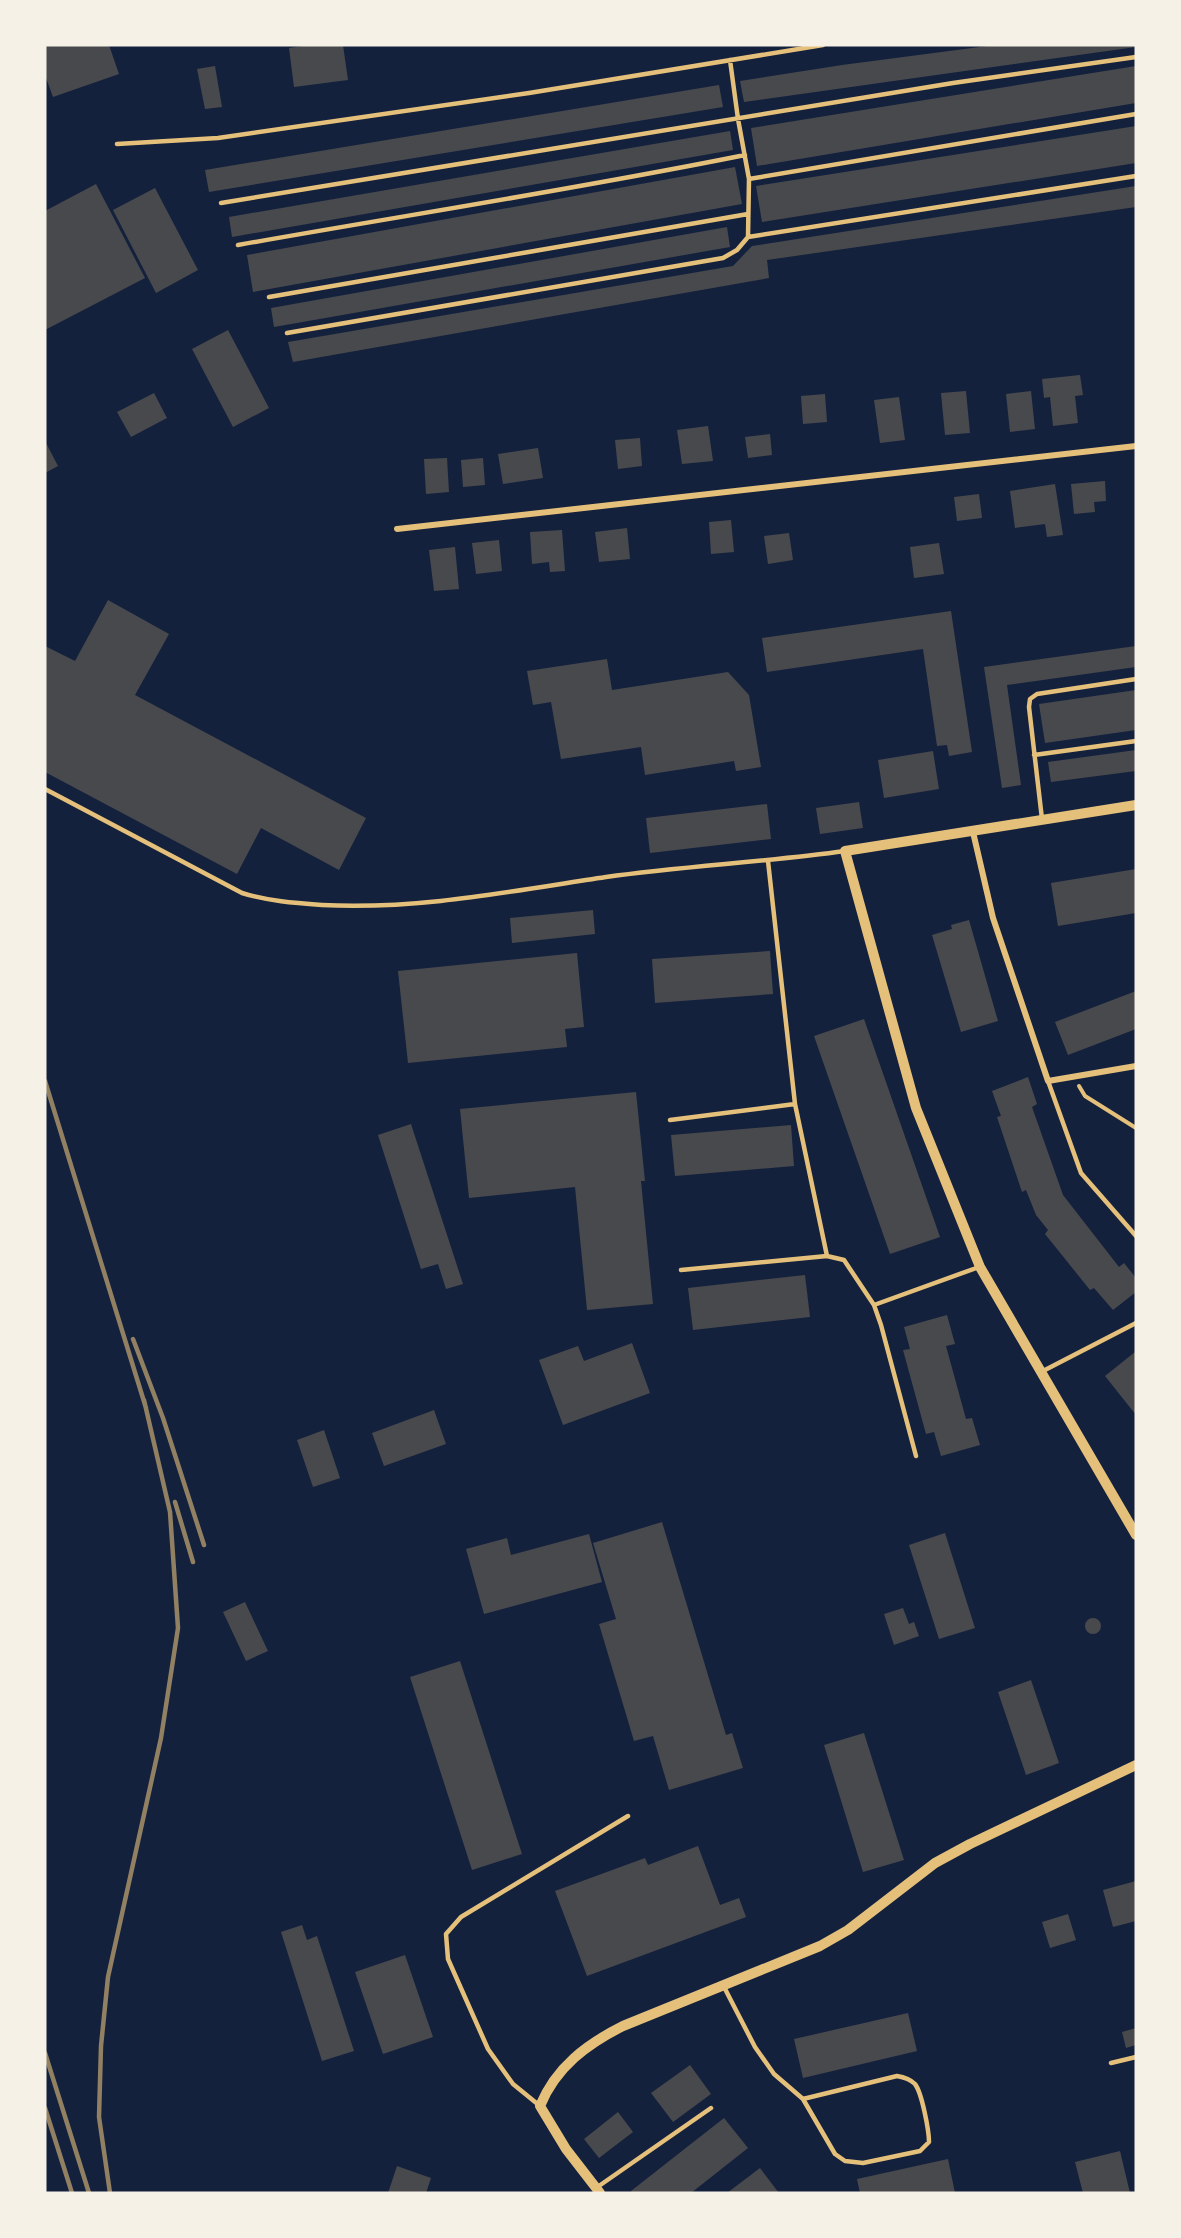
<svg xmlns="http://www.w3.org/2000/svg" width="1181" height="2238" viewBox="0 0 1181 2238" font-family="Commissioner,sans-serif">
	<rect width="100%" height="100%" fill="#14213d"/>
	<!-- building -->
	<path fill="#48494c" d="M45,45H109L119,74L53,97L45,75Z
		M309,45H343L348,80L294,87L289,48Z
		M995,45H1136V47L744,102L740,81L842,65Z
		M215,66L222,107L205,109L197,69Z
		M1136,66V103L757,166L751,128Z
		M719,85L723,107L209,192L205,170Z
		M1136,126V163L762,222L756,186Z
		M730,131L733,150L232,237L229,217Z
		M735,167L742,204L253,292L247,255Z
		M96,184L145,278L45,330V211Z
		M1136,186V207L767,260L769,278L293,362L288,342L733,266L752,246Z
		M155,188L198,270L156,293L113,210Z
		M727,227L730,247L274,327L271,308Z
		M228,330L269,408L233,427L192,349Z
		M1080,375L1083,395L1075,396L1078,423L1053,426L1050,397L1044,398L1042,379Z
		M966,391L970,433L945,435L941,393Z
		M1031,391L1035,429L1010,432L1006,394Z
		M154,393L167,418L131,437L117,412Z
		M825,394L827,422L803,424L801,396Z
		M899,397L905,440L880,443L874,400Z
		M708,426L713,461L682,464L677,430Z
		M770,434L772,455L748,458L745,437Z
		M640,438L642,466L618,469L615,440Z
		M45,441L58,466L45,473Z
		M538,448L543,478L503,484L498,454Z
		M447,458L449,492L426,494L424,459Z
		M483,458L485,485L463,487L461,460Z
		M1105,481L1106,501L1094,502L1095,512L1074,514L1071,484Z
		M1055,484L1063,535L1047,537L1045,524L1015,528L1010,491Z
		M979,494L982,518L957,521L954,497Z
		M731,520L734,552L711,554L709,522Z
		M627,528L630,559L599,562L595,532Z
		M562,530L565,571L550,572L549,562L532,564L530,532Z
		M789,533L793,560L768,564L764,536Z
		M499,540L502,571L476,574L472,543Z
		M939,543L944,574L914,578L910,547Z
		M455,547L459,589L434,591L429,550Z
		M108,600L169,634L135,695L366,818L339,870L261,828L237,874L45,772V646L75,661Z
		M951,611L972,752L949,756L947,745L937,746L923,649L767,672L762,638Z
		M1136,646V667L1007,685L1021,785L1002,788L984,667Z
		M607,659L612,690L728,672L749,695L761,767L736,771L734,761L645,775L641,747L561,759L551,702L533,705L527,671Z
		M1136,690V730L1045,743L1039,704Z
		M1136,750V771L1051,782L1048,762Z
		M933,751L939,789L884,798L878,760Z
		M859,802L863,828L820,834L816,808Z
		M767,804L771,839L650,853L646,818Z
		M1136,869V913L1058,926L1051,883Z
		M593,910L595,934L512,943L510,918Z
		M969,920L998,1021L961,1032L932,935L952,929L951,925Z
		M770,951L773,994L655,1003L652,959Z
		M577,953L584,1027L565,1029L567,1047L408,1063L398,971Z
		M1136,991V1029L1068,1055L1055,1022Z
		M864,1019L940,1237L890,1254L814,1036Z
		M1028,1077L1037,1104L1032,1107L1063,1195L1119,1267L1124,1263L1136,1278V1292L1113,1310L1094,1288L1090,1290L1045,1234L1048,1230L1036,1215L1026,1190L1022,1192L997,1117L1001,1116L992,1091Z
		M636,1092L645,1181H641L653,1304L587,1310L575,1187L469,1198L460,1109Z
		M411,1124L463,1284L446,1289L438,1264L421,1269L378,1135Z
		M791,1125L794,1166L675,1176L671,1135Z
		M805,1275L810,1317L693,1330L688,1288Z
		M947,1315L955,1344L946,1346L966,1419L972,1418L980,1445L941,1456L934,1432L926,1434L903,1350L910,1349L904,1327Z
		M632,1343L650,1393L563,1425L539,1360L578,1346L584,1361Z
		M1135,1352L1136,1354V1415L1105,1376Z
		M434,1410L446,1444L384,1466L372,1433Z
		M324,1430L340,1478L313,1487L297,1440Z
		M662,1522L726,1735L732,1733L743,1768L669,1790L653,1736L634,1741L599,1624L616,1619L593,1543Z
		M945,1533L975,1628L939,1639L909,1545Z
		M589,1534L602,1582L484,1614L466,1549L507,1538L511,1555Z
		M245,1602L268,1651L246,1661L223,1612Z
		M903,1608L909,1624L914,1622L919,1636L894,1645L884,1614Z
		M1085 1626a8 8 0 1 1 16 0a8 8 0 1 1-16 0Z
		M460,1661L522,1854L472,1870L410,1677Z
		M1031,1680L1059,1763L1026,1775L998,1692Z
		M864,1733L904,1860L863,1872L824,1745Z
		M698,1846L720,1905L739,1898L746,1917L587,1976L555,1891L645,1858L648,1865Z
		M1136,1881V1921L1113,1927L1103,1890Z
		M1068,1914L1076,1940L1050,1948L1042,1922Z
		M302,1925L307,1940L317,1936L354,2051L322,2061L281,1932Z
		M405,1955L433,2037L383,2054L355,1972Z
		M908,2013L917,2051L803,2078L794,2039Z
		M1136,2028V2045L1126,2048L1122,2032Z
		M690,2065L711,2094L673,2122L651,2093Z
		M618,2112L633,2132L599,2158L584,2139Z
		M724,2118L748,2148L691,2193H632L631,2191Z
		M1120,2151L1130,2193H1083L1075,2162Z
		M948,2159L955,2193H860L857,2179Z
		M397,2166L431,2178L426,2193H388Z
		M760,2168L779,2193H727Z"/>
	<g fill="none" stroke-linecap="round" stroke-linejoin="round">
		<!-- path -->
		<path stroke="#e5c07b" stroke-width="4" d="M1079,1086L1085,1096L1136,1128"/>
		<!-- service -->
		<path stroke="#e5c07b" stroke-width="4.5" d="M730,60L738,119L749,179L1136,114
			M117,144L218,138L529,93L823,45
			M221,203L953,83L1136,57
			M748,237L1136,176
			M238,245C407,215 577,189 745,155
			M269,297L748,214
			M287,333L723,258L737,250L748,237L749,179
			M1034,755L1136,741
			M45,789L242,893C268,901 294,903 322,905C418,910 512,891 606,877C685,866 766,862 845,851
			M1042,819L1029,707L1030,699L1037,694L1136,679
			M1048,1081L1081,1173L1136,1236
			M670,1120L795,1104
			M827,1256L844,1260L874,1305L881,1325L916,1456
			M681,1270L827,1256L795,1104L768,861
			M874,1305L979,1267
			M1043,1371L1136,1323
			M723,1985L755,2047L774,2074L803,2099L897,2076C903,2077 910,2079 915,2084C922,2093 929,2131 929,2142L920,2151L863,2163L845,2161L835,2154L803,2099
			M1111,2063L1136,2057
			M540,2106L513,2084L488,2049L448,1959L446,1934L461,1917L628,1816
			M596,2188L711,2108"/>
		<!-- minor -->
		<path stroke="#e5c07b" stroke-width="6" d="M397,529L1136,446
			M973,832L993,918L1048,1081L1136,1066"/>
		<!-- tertiary -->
		<path stroke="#e5c07b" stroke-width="10" d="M1136,805L845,851L916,1108L980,1267L1136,1535
			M600,2193L566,2149L540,2106C556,2067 587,2044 623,2026L820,1946L848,1930L935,1863L970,1844L1136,1765"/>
		<!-- rail -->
		<path stroke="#918062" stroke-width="4.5" d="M45,1081L146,1408
			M133,1339L163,1418L204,1545
			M175,1502L193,1562
			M45,2053L89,2193
			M45,2108L72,2193
			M110,2193L99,2117L101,2046L108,1977L161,1738L178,1628L170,1512L144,1400"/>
	</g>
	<!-- border -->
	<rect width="1181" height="2238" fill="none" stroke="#f6f1e7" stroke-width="93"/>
</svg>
